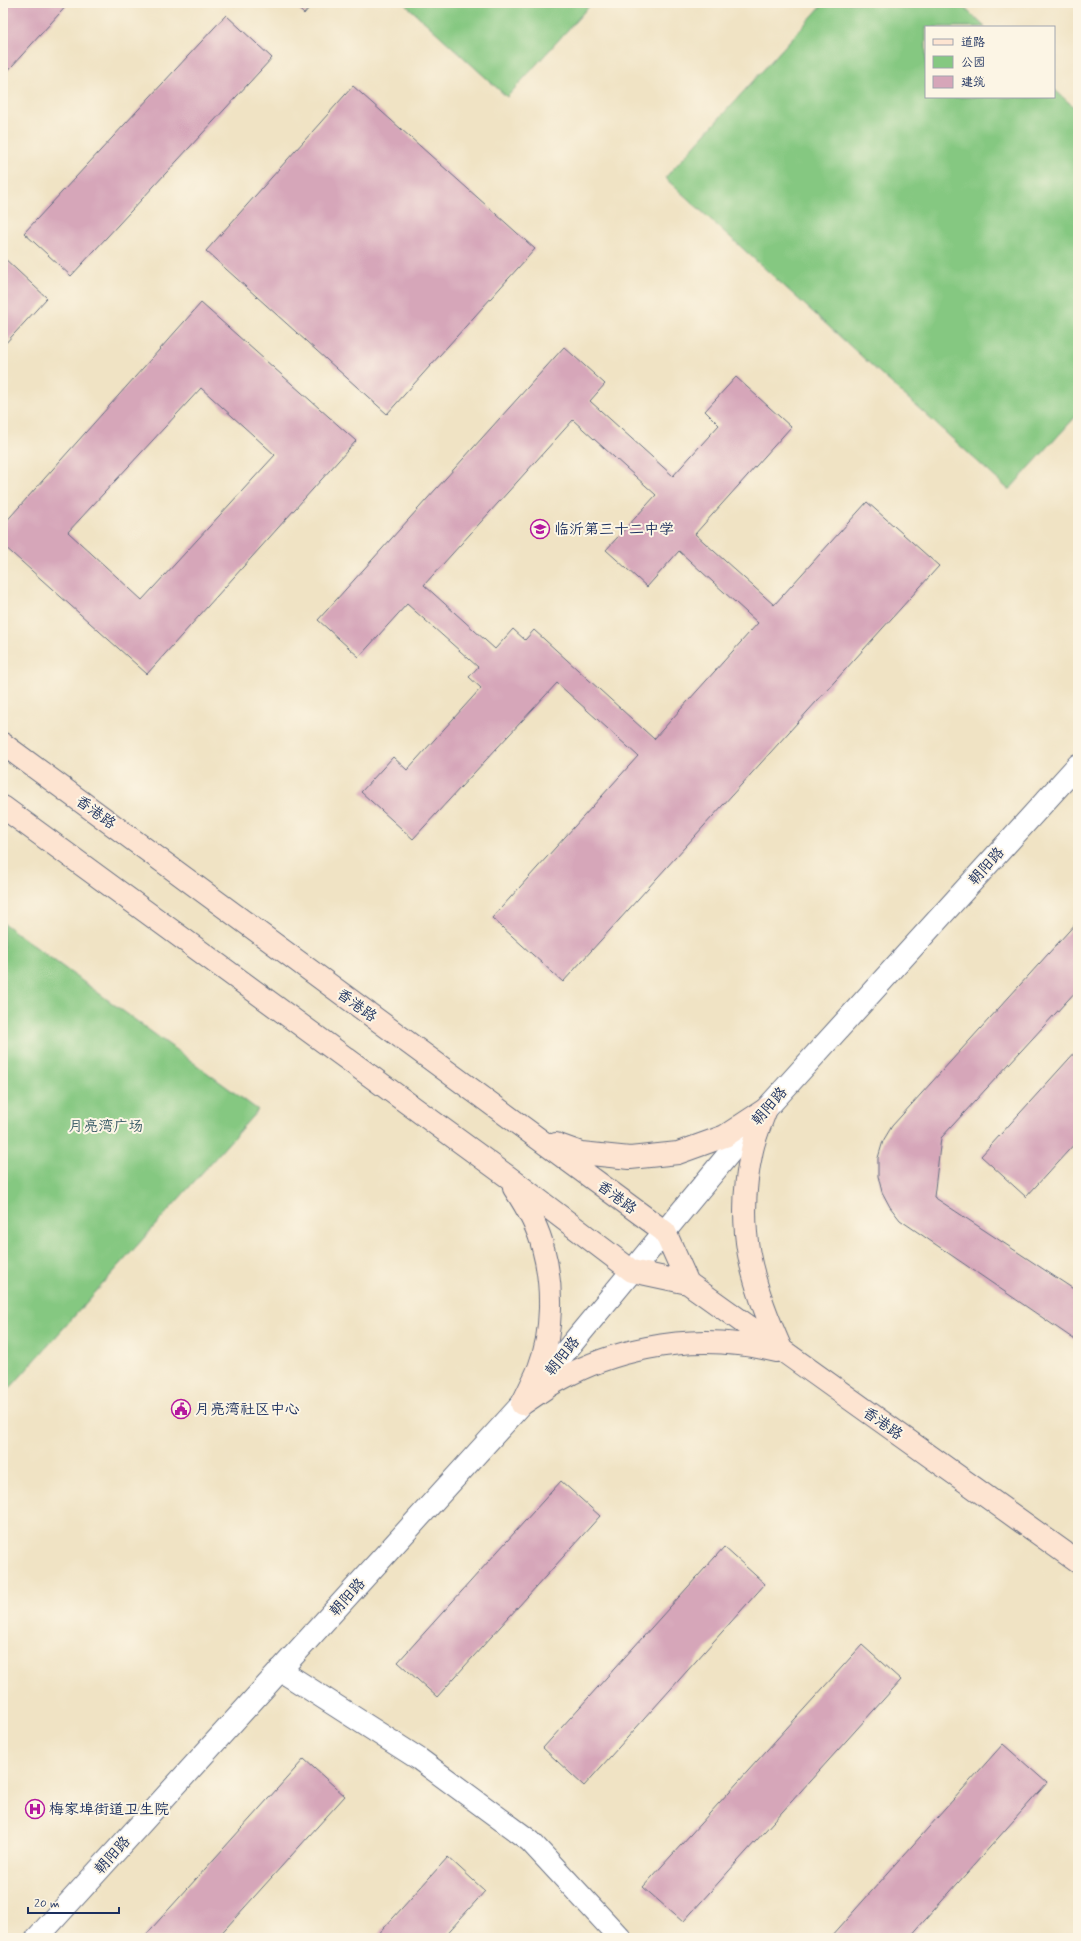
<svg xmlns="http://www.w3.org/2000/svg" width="1081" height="1941" viewBox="0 0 1081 1941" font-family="Mynerve,'LXGW WenKai TC',sans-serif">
	<rect width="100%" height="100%" fill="#fcf5e5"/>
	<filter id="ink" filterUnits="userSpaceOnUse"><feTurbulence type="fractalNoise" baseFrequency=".025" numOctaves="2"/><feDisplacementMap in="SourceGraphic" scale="8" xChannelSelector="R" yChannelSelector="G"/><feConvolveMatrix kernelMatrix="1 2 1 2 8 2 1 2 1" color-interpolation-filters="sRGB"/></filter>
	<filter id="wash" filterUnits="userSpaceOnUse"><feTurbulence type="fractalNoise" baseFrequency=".012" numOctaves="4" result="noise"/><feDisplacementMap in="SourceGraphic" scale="16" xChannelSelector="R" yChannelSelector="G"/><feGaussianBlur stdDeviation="0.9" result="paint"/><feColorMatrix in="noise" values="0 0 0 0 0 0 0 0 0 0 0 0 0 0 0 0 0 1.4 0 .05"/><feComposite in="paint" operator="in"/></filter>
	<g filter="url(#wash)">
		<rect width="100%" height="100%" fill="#f0e3c4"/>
		<!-- green -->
		<path fill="#85c881" stroke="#507c70" d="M404,3H592L507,97Z
			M824,3H959L985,27H926V97H1054V89L1078,111V414L1009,490L665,178Z
			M3,923L258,1110L3,1396Z"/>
		<g id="blocks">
			<!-- building -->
			<path fill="#d6a6b9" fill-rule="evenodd" d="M3,3H69L3,76Z
				M292,3H313L304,14Z
				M226,15L272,58L71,276L24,233Z
				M353,86L535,249L387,414L206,251Z
				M3,257L47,298L3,346Z
				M201,303L356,441L147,674L3,545V525ZM201,388L275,455L142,600L68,532Z
				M564,347L605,384L590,401L673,476L719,425L705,411L736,377L791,427L695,534L774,605L867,502L939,566L563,982L492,918L638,756L557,683L413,839L361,792L393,757L407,770L481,688L469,677L478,667L407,604L359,657L318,620ZM573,420L656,495L606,550L647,587L679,551L758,623L654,739L534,630L525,640L513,629L495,649L424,585Z
				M1078,921V989L941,1138L934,1197L1078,1292V1342L900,1220L890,1207L882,1192L878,1176V1158L883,1141L892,1126Z
				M1078,1049V1140L1026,1197L981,1156Z
				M561,1481L600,1516L437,1697L398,1662Z
				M724,1547L765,1584L584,1786L543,1748Z
				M862,1645L901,1680L683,1922L643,1887Z
				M1003,1744L1047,1783L909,1938H830Z
				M304,1759L345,1796L217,1938H143Z
				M448,1857L485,1891L443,1938H375Z"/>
		</g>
	</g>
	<g filter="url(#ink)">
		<use href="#blocks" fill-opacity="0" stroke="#666e82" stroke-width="1"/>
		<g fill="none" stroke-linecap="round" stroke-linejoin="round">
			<defs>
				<path id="minor" d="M280,1670L419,1759L530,1841L620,1938"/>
				<path id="tertiary" d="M37,1938L522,1404L766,1109L1078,765"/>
				<path id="secondary" d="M3,744L665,1232L688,1283
					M3,807L507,1176L632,1271L688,1283L1078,1562
					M766,1109C761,1123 755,1136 752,1150C735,1227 750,1280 782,1351
					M556,1144L581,1153L630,1158L678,1153L725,1136L766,1109
					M514,1188C526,1206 538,1226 543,1248C553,1285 553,1332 539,1368C534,1380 528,1392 522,1404
					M522,1404C535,1396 547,1386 561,1379C613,1350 679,1337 738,1344C751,1345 764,1348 777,1351"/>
			</defs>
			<!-- minor casing -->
			<use href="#minor" stroke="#666e82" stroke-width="24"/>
			<!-- tertiary casing -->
			<use href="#tertiary" stroke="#666e82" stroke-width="24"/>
			<!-- secondary casing -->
			<use href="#secondary" stroke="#666e82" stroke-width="24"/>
			<!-- minor -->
			<use href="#minor" stroke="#fff" stroke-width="22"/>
			<!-- tertiary -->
			<use href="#tertiary" stroke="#fff" stroke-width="22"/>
			<!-- secondary -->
			<use href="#secondary" stroke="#fde4d1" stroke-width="22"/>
		</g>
	</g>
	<!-- icons -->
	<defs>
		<symbol id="school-ring" viewBox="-11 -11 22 22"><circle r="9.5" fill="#fcf5e5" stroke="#b5179e" stroke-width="1.5"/><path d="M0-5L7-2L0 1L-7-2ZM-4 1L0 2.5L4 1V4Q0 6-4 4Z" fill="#b5179e"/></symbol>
		<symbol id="civic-ring" viewBox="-11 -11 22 22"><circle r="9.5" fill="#fcf5e5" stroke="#b5179e" stroke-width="1.5"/><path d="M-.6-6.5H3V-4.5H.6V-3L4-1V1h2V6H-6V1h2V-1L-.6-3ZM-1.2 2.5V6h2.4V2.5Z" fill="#b5179e"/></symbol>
		<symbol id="hospital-ring" viewBox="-11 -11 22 22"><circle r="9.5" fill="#fcf5e5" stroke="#b5179e" stroke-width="1.5"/><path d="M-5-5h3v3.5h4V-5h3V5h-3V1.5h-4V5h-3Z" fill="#b5179e"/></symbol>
	</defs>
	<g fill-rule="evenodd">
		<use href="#school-ring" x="529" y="518" width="22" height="22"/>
		<use href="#civic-ring" x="170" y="1398" width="22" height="22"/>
		<use href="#hospital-ring" x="24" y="1798" width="22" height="22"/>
	</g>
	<g text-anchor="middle" stroke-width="4" stroke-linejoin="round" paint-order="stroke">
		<!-- poi labels -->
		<g font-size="15" fill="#1b2f5e" stroke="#fcf5e5" text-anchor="start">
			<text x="554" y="534">临沂第三十二中学</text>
			<text x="195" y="1414">月亮湾社区中心</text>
			<text x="49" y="1814">梅家埠街道卫生院</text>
		</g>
		<!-- street labels -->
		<g font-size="15" fill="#1b2f5e" stroke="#fcf5e5">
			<text transform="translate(96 812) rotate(36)" y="5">香港路</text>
			<text transform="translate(986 866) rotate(-48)" y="5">朝阳路</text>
			<text transform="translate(357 1005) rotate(36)" y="5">香港路</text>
			<text transform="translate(769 1106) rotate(-49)" y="5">朝阳路</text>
			<text transform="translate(617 1197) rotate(37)" y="5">香港路</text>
			<text transform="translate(562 1356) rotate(-51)" y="5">朝阳路</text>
			<text transform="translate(883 1423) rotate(35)" y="5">香港路</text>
			<text transform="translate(347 1597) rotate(-48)" y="5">朝阳路</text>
			<text transform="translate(112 1855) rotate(-48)" y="5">朝阳路</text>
		</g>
		<!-- park labels -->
		<g font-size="15" fill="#3b5d68" stroke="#fcf5e5">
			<text x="106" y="1131">月亮湾广场</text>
		</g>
	</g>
	<!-- margin -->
	<rect width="1081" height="1941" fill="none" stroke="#fcf5e5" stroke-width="16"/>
	<!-- legend -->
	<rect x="925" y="26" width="130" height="72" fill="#fcf5e5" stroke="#a2a6af"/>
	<rect x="933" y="39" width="20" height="6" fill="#fde4d1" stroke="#a2a6af"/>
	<text x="961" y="46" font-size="12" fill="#1b2f5e">道路</text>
	<rect x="933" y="56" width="20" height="12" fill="#85c881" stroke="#a2a6af"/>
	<text x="961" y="66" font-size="12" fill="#1b2f5e">公园</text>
	<rect x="933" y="76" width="20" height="12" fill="#d6a6b9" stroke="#a2a6af"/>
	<text x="961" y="86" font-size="12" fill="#1b2f5e">建筑</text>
	<!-- scale -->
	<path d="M28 1907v6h91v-6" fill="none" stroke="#1b2f5e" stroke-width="2"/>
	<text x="34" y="1907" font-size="12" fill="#1b2f5e" stroke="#fcf5e5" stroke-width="3" paint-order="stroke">20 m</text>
</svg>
